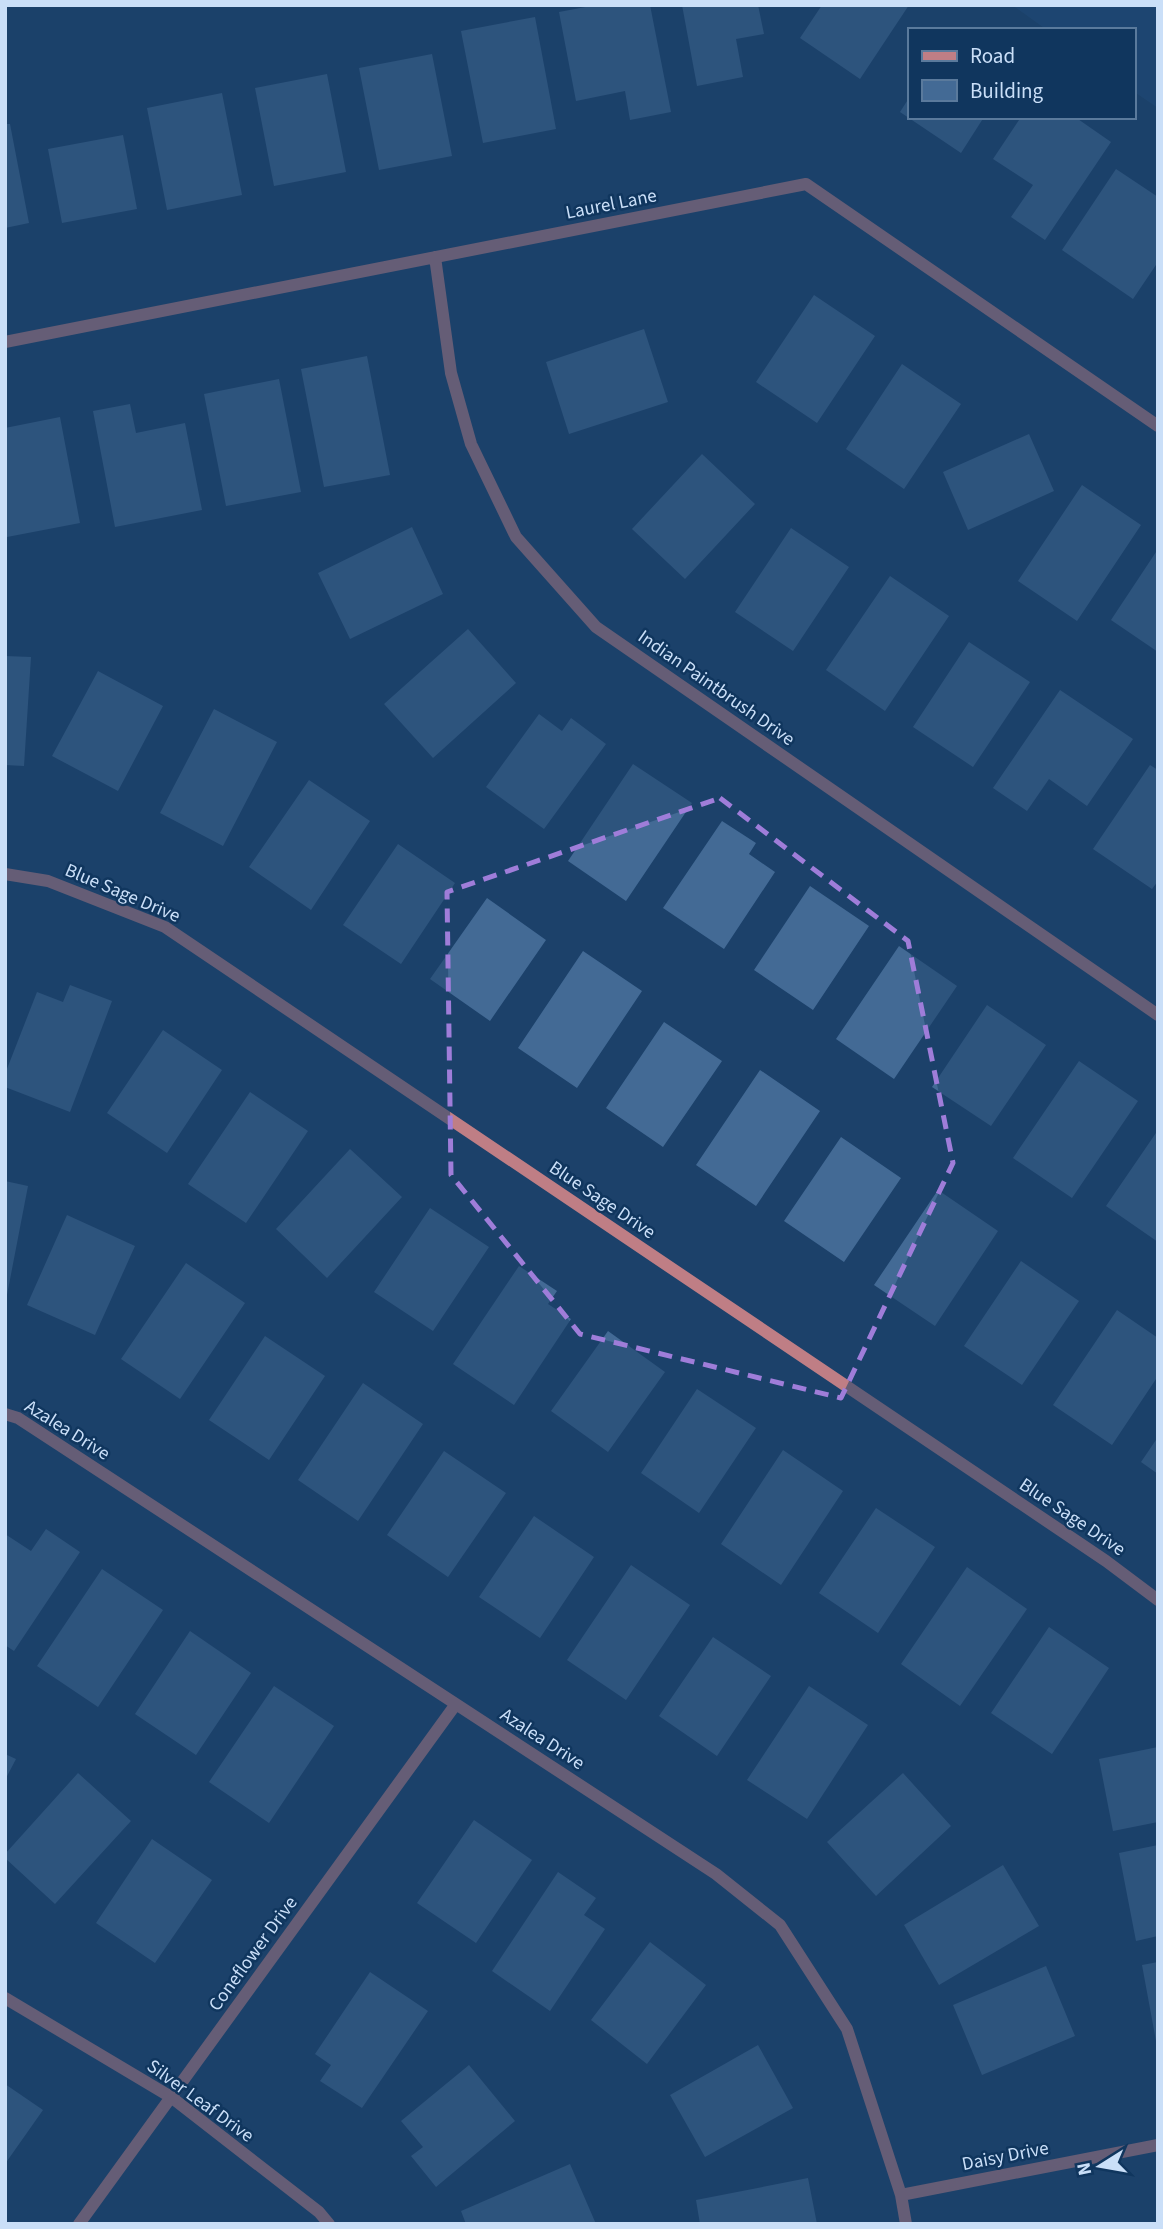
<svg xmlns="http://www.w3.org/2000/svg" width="1163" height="2229" viewBox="0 0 1163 2229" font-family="'Source Sans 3',sans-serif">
	<rect width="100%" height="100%" fill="#1c416a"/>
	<!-- built -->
	<path fill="#204b7a" d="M1012,5H1158V108L1133,91V30H1047Z"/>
	<!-- building -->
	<path fill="#436a95" d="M596,5H650L671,112L630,120L625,91L576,101L559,12Z
		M682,5H758L764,34L736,39L743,77L697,86Z
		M822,5H909L860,79L800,38Z
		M535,17L556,129L483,143L461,31Z
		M432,54L452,156L379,170L359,68Z
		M327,74L346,172L274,186L255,88Z
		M222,93L242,195L167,210L147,108Z
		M909,98V117H984L961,153L900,112Z
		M1021,117H1075L1111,142L1045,240L1011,217L1033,185L993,159Z
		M5,124H10L29,223L5,228Z
		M123,135L137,209L62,223L48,149Z
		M1116,169L1158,197V262L1133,299L1062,250Z
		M814,295L875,336L817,423L756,382Z
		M644,329L668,402L569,434L546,362Z
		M367,356L390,475L324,487L301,369Z
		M902,364L961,404L904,489L846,449Z
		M279,379L301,492L226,506L204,394Z
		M130,404L136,433L185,423L202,510L115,527L93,411Z
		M60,417L80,523L7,537L5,428Z
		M1029,434L1054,491L968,530L943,472Z
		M702,454L755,504L685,579L632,529Z
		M1082,485L1141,525L1077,621L1018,581Z
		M412,527L443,594L350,639L318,573Z
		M791,528L849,567L793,651L735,612Z
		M1158,549V652L1111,620Z
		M890,576L949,616L885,711L826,670Z
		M468,629L516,683L433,758L384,704Z
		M969,642L1030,682L973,767L913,727Z
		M5,656L31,657L24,766L5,765Z
		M98,671L163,706L118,791L52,756Z
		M1060,690L1133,739L1087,806L1049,779L1027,811L993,788Z
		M214,709L277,742L223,846L160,813Z
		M539,714L562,731L571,718L606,744L544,829L486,787Z
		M633,764L692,803L626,901L568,861Z
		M1150,765L1158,770V881L1152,889L1093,849Z
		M309,780L370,821L311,910L249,867Z
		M722,821L756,843L749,854L775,872L724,949L663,908Z
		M398,844L455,883L401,964L343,925Z
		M810,886L869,926L813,1010L754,970Z
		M487,898L546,940L490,1021L430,979Z
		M899,946L957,986L894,1079L836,1039Z
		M583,951L642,991L577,1088L518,1048Z
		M70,985L112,1001L70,1112L5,1087V1074L37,992L63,1002Z
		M987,1005L1046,1045L991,1126L932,1087Z
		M664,1022L722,1061L663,1147L606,1108Z
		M163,1030L222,1070L167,1153L107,1113Z
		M1079,1061L1138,1101L1072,1198L1013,1158Z
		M760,1070L820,1111L756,1206L696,1165Z
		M250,1092L308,1131L246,1223L188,1184Z
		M1158,1130V1242L1106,1206Z
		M841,1137L901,1178L844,1262L784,1221Z
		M350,1149L402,1197L327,1278L276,1229Z
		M5,1181L28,1186L7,1295H5Z
		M938,1190L998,1231L935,1326L874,1285Z
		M430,1208L489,1247L433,1331L374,1292Z
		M67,1215L135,1246L95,1335L27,1305Z
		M1021,1261L1079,1301L1022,1385L964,1346Z
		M186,1263L245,1303L180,1399L121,1359Z
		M519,1266L557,1291L548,1304L571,1319L514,1405L453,1364Z
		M1117,1310L1158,1338V1376L1112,1445L1053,1405Z
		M608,1331L665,1372L608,1452L551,1411Z
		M265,1336L325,1376L269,1460L209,1420Z
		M363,1383L423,1424L358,1521L298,1480Z
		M697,1389L756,1428L699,1513L641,1473Z
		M1158,1437V1474L1141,1462Z
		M783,1450L843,1491L781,1585L721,1544Z
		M444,1451L506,1493L448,1577L387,1535Z
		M876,1508L935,1547L878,1633L819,1593Z
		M534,1516L594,1557L540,1638L479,1597Z
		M46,1529L80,1552L14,1651L5,1645V1534L31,1551Z
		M631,1565L690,1605L626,1700L567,1660Z
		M967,1567L1027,1609L960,1706L901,1664Z
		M102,1569L163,1610L98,1707L37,1666Z
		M1049,1627L1109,1668L1052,1754L991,1713Z
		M190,1631L251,1673L196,1755L135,1714Z
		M713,1637L771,1676L717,1756L659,1716Z
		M274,1686L334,1726L269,1823L209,1782Z
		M809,1686L868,1725L807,1819L747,1780Z
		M1158,1747V1822L1113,1831L1099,1759Z
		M5,1754L16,1759L5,1780Z
		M78,1773L131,1821L55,1904L5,1858V1854Z
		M903,1773L951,1826L876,1896L827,1842Z
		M474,1820L532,1860L476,1943L417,1903Z
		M152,1839L212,1880L155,1963L96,1923Z
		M1158,1845V1936L1136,1941L1119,1853Z
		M1003,1865L1039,1926L939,1985L904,1925Z
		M558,1872L596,1898L584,1915L605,1929L550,2011L492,1971Z
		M650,1942L706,1985L647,2064L591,2020Z
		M1158,1962V2041H1156L1142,1965Z
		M1046,1966L1075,2036L982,2075L953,2005Z
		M370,1972L428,2011L362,2108L320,2081L331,2065L315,2054Z
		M758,2045L793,2108L705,2157L670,2095Z
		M469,2065L515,2121L436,2187L411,2156L423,2147L401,2121Z
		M5,2084L43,2110L5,2164Z
		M570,2164L596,2224H466L461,2211Z
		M808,2178L817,2224H700L696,2200Z"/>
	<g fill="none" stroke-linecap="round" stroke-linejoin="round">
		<!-- minor -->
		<path stroke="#bf7e85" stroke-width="12" d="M435,257L451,373L471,444L516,537L596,627L1158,1015
			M5,342L806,184L1158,426
			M5,874L48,881L165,927L1106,1561L1158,1600
			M5,1414L18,1418L716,1874L780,1925L847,2029L901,2195L906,2224
			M5,1998L171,2097L319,2212L329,2224
			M901,2195L1158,2145
			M79,2224L456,1704"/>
	</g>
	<!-- marked area -->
	<path d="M0 0H1163V2229H0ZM720,798L908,941L953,1163L841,1398L580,1334L451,1175L447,892Z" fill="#1c416a" fill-opacity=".55" fill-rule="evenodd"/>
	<path fill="none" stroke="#9f7dd9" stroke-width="5" stroke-dasharray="14 9" stroke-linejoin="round" d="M720,798L908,941L953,1163L841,1398L580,1334L451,1175L447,892Z"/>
	<g text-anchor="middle" stroke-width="5" stroke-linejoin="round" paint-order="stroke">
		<!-- street labels -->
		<g font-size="19" fill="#cadff8" stroke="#10365e">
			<text transform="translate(611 203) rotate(-11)" y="7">Laurel Lane</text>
			<text transform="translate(717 687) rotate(35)" y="7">Indian Paintbrush Drive</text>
			<text transform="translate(123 892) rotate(23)" y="7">Blue Sage Drive</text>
			<text transform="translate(603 1199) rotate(34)" y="7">Blue Sage Drive</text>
			<text transform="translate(68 1429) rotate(32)" y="7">Azalea Drive</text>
			<text transform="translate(1073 1516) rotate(34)" y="7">Blue Sage Drive</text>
			<text transform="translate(543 1738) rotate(33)" y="7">Azalea Drive</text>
			<text transform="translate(252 1953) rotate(-54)" y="7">Coneflower Drive</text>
			<text transform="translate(201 2100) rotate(36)" y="7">Silver Leaf Drive</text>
			<text transform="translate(1005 2155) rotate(-11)" y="7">Daisy Drive</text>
		</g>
	</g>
	<!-- border -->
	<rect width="1163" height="2229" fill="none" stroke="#cadff8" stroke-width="14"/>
	<!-- legend -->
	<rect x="908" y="28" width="228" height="91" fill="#10365e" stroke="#5a7a9c" stroke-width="2"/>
	<rect x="922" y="51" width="35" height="10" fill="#bf7e85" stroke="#5a7a9c" stroke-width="2"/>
	<text x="970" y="63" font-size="21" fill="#cadff8">Road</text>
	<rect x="922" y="80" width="35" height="21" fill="#436a95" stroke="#5a7a9c" stroke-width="2"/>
	<text x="970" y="98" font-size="21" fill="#cadff8">Building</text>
	<!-- north arrow -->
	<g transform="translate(1100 2166) rotate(259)" stroke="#10365e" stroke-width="5" paint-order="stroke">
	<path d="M0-5L12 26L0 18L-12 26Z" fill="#cadff8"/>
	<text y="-10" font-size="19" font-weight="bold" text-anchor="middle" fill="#cadff8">N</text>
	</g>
</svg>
